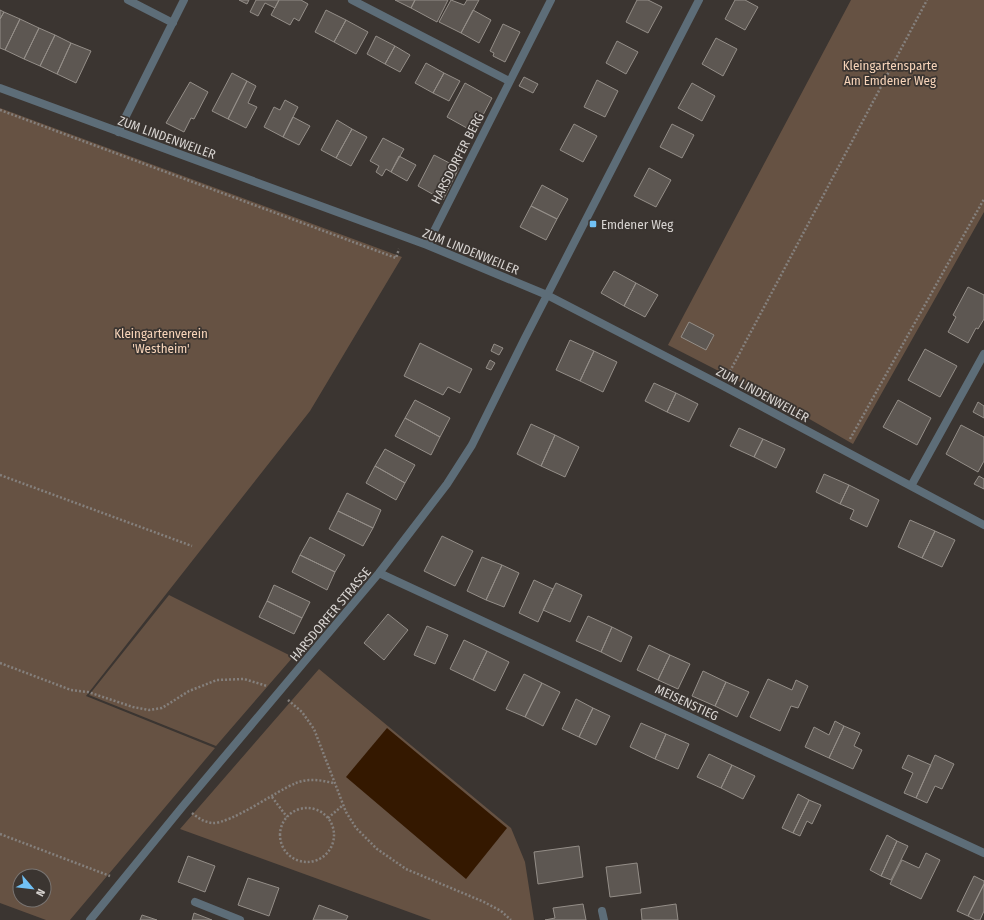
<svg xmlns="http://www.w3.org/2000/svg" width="984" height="920" viewBox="0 0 984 920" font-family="'Fira Sans Condensed',sans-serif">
	<rect width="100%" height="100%" fill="#3b3531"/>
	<!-- green -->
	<path fill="#665243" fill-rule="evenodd" d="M851,0H984V212L853,444L785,405L668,345Z
		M0,108L402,257L310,411L86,696L215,748L70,920H46L0,903ZM20,876H44V900H20Z
		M169,595L293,657L216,746L89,695Z
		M319,669L511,828L525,862L534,920H431L180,829Z"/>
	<!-- water -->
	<path fill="#341800" d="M387,728L507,828L466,879L346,777Z"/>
	<!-- building -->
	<path fill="#5d5752" stroke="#948e88" d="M239,0H249L247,4Z
		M256,0H279L275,8L265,3L258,16L250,12Z
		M279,0H301L308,4L299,21L294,18L290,25L271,15Z
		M395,0H415L411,8Z
		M415,0H448L437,22L411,8Z
		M451,0L464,5L467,0H479L461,33L439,22Z
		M637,0H648L662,7L648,33L626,22Z
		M735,0H745L758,7L745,30L725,19Z
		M0,10L4,12L0,19Z
		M326,10L346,20L334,42L315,32Z
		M473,10L491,20L479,43L461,33Z
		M4,12L20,19L5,50L0,48V19Z
		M20,19L39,28L24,59L5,50Z
		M346,20L368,32L356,54L334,42Z
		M503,24L520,32L505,62L493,56L494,53L490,51Z
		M39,28L55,35L40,66L24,59Z
		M55,35L71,43L57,74L40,66Z
		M376,36L395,46L385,64L367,54Z
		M716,38L737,49L723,76L702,64Z
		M617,41L638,52L626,74L606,63Z
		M71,43L91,51L76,83L57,74Z
		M395,46L410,55L400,72L385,64Z
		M426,63L444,73L433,93L415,83Z
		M232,73L247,81L228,119L212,111Z
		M444,73L460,81L449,101L433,93Z
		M524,77L538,84L533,93L519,86Z
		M597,80L618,91L605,117L584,107Z
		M247,81L256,86L248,103L257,107L246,128L228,119Z
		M190,82L208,92L194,119L191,118L184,132L166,123Z
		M465,83L492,98L474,132L447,117Z
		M692,83L715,96L702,121L678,108Z
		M285,100L298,107L283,137L264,127L274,107L280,110Z
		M293,117L310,126L299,145L283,137Z
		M337,120L352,129L336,158L321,150Z
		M574,124L597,136L583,162L560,150Z
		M672,124L694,135L682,158L660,147Z
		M352,129L367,137L351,166L336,158Z
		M383,138L404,149L391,172L386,169L382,176L376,172L379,166L370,161Z
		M434,155L459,168L443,200L418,186Z
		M399,156L416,165L407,181L391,172Z
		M649,168L671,180L656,207L634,196Z
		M542,185L568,199L557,219L531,206Z
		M531,206L557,219L546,240L520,227Z
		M614,271L636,283L624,306L601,293Z
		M636,283L658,295L645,317L624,306Z
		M968,287L984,295V319L978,329L976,328L968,343L948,332L956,317L953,315Z
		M689,322L714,335L706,350L681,337Z
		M570,340L594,351L580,381L556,370Z
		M420,343L472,369L460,393L448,387L443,395L404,376Z
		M494,344L503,348L499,355L491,351Z
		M925,349L957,366L940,397L908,380Z
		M594,351L617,362L603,392L580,381Z
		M490,360L495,363L491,370L486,368Z
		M654,383L676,393L667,412L645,401Z
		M676,393L698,404L689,422L667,412Z
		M415,400L450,418L440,437L405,418Z
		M898,400L931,418L917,445L883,427Z
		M978,402L984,406V418L973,412Z
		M405,418L440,437L431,455L395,436Z
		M531,424L555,435L541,466L517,454Z
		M961,425L984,437V461L978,472L946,454Z
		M739,428L763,439L754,457L730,446Z
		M555,435L579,447L565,477L541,466Z
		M763,439L785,449L776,468L754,457Z
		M385,449L415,465L405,483L375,466Z
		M375,466L405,483L396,500L366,483Z
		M824,474L849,485L840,504L816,492Z
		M979,476L984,479V489L974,484Z
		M849,485L879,500L867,527L850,519L854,510L840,504Z
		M347,493L381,510L373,528L338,511Z
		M338,511L373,528L363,546L329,529Z
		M910,520L935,531L922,558L898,547Z
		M935,531L955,540L942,567L922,558Z
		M442,536L473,551L455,586L424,571Z
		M310,537L345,555L335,572L300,555Z
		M300,555L335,572L327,590L292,572Z
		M482,557L502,565L486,600L467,591Z
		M502,565L519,573L504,607L486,600Z
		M534,580L553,589L538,622L519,613Z
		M556,583L582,595L570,622L543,610Z
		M274,585L310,602L302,618L267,601Z
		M267,601L302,618L294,634L259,617Z
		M388,614L408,630L384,660L364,643Z
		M588,616L612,627L601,652L576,641Z
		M427,626L448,635L435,664L414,655Z
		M612,627L632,637L621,662L601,652Z
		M464,640L487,651L473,680L450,669Z
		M649,645L670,655L658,680L637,670Z
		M487,651L509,662L495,691L473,680Z
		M670,655L690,664L678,689L658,680Z
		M703,671L726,682L715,706L692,696Z
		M524,674L542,683L525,717L506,709Z
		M768,679L792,690L796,680L808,686L798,708L791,706L780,731L750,717Z
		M726,682L749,692L737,717L715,706Z
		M542,683L560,692L543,726L525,717Z
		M576,699L593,708L579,737L562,729Z
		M593,708L610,716L596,745L579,737Z
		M835,721L844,726L829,758L805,747L814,727L829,735Z
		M641,723L666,734L655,759L630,747Z
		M844,726L860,733L854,746L862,750L853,769L829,758Z
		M666,734L689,744L678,769L655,759Z
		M709,754L732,765L721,788L697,777Z
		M908,755L931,765L916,798L904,793L913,773L902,768Z
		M935,755L954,764L942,789L935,786L927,803L916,798Z
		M732,765L755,776L743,799L721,788Z
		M798,794L809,800L793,833L782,828Z
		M809,800L821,805L812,824L807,821L800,836L793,833Z
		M887,835L897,841L881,876L870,870Z
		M897,841L908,846L891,880L881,876Z
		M579,846L583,877L538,884L534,852Z
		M926,853L940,860L921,899L890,884L902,860L919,868Z
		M188,856L215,866L205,892L178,882Z
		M637,863L641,893L610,897L606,867Z
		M974,876L984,881V884L968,916L957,911Z
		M248,878L279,888L269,916L238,905Z
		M984,884V911L980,920H976L968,916Z
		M583,904L586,920H545L555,918L553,908Z
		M676,904L678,920H642L641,909Z
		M319,905L348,916L346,920H313Z
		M194,913L212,920H192Z
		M142,915L157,920H140Z"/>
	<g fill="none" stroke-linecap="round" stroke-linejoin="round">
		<!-- path -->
		<path stroke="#85807d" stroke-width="2.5" stroke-dasharray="2 2" stroke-linecap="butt" d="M0,110L396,258L399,249
			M728,375L927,0
			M850,439L984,199
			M0,475L192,546
			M0,663L71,690L88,692L133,707L149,710L162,708L189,691L217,680L244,679L267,686
			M288,700L302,712L314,729L346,812L356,828L377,849L406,869L484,902L501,911L511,920
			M272,797L287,817
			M280 835a27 27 0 1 1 54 0a27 27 0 1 1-54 0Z
			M192,813C198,818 204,822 212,823C231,824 276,791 296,783C308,778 321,780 333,783
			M328,818L342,806
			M0,834L110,876"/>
		<!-- minor -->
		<path stroke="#5d6d78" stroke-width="8" d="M128,0L173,23
			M352,0L509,81
			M0,88L427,245L547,295L723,386L984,525
			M118,132L184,0
			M427,245L551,0
			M911,486L984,354
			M379,573L984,853
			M195,902L240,920
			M602,911L604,920
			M90,920L183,806L379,573L447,484L472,445L525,338L699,0"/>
	</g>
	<!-- markers -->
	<rect fill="#71c1f5" stroke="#3b3531" stroke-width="1.5" x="589" y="220" width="8" height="8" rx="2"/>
	<g text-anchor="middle" stroke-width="3.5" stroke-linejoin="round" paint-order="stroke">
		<!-- park labels -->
		<g font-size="13" fill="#f7d4b9" stroke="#3b3531">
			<text x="890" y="70">Kleingartensparte<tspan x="890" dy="15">Am Emdener Weg</tspan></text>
			<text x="161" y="338">Kleingartenverein<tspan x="161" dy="15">'Westheim'</tspan></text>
		</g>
		<!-- street labels -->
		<g font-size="13" fill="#d7d3d0" stroke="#3b3531">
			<text transform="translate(167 137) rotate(20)" y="5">ZUM LINDENWEILER</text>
			<text transform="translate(457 158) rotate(-63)" y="5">HARSDORFER BERG</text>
			<text transform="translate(471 251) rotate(22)" y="5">ZUM LINDENWEILER</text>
			<text transform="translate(763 394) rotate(28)" y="5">ZUM LINDENWEILER</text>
			<text transform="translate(330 614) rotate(-50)" y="5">HARSDORFER STRASSE</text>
			<text transform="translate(687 702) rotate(25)" y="5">MEISENSTIEG</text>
		</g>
		<!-- poi labels -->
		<g font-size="13" fill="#d7d3d0" stroke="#3b3531" text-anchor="start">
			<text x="601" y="229">Emdener Weg</text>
		</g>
	</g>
	<!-- north arrow -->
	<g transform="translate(32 888) rotate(118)"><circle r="19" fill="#3b3531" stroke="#797471"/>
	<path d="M0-3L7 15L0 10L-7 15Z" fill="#71c1f5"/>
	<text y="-6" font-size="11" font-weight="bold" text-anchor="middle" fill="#d7d3d0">N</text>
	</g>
</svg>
